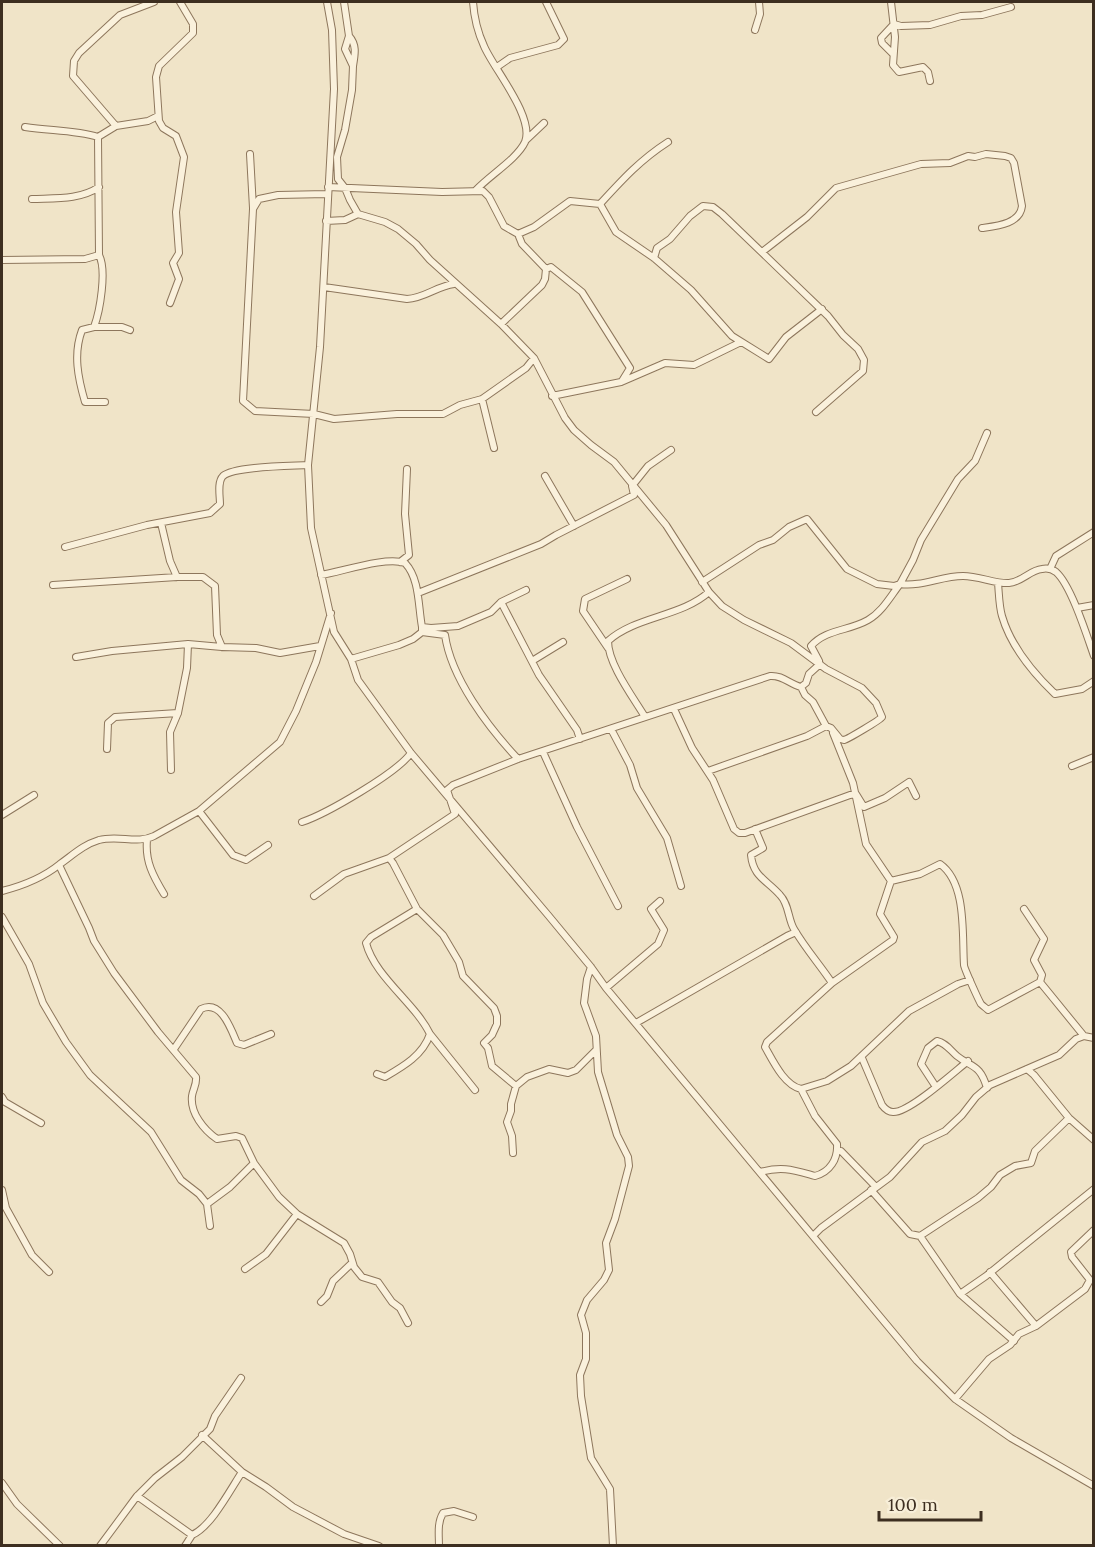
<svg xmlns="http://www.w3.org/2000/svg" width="1095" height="1547" viewBox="0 0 1095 1547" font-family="Lora,serif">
	<rect width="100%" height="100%" fill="#f0e4c8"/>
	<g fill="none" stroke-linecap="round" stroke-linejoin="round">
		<defs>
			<path id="minor" d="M327,2L332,30L334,89L320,347L308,465L311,528L334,632L351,659L358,680L411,753L548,915L591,967L606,988L917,1361L955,1399L1011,1438L1094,1486
				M344,2L349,36L345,49L353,66L352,90L345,130L337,157L338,179L345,188L350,200L358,214L385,222L398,229L416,244L430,260L501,324L534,358L565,418L574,430L591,445L614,462L666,525L709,592L722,606L744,620L791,643L826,669L862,688L876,703L882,717C880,720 848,739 844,740C843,740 841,739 840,739L831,728L826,726L813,702L805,695L801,687
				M473,2C474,16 478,33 484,46C493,68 535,117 525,142C517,159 490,175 476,190
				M891,2L895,37L893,65L899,72L923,67L928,72L930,81
				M894,24L901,26L930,25L961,16L982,15L1011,7
				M755,30L760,14L759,2
				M349,36C357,45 355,54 353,66
				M893,54L882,43L881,38L894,24
				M497,67L510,58L558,45L564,39L546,2
				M116,126L73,76L74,61L79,53L120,15L154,2
				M25,127C50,131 75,130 98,137L116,126L148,121L158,116
				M98,137L99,255C107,270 100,311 94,327L82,330C73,354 78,378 85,402H105
				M526,140L544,123
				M250,154L253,208
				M328,187L442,192L483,191L489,197L504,226L518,234L522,244L546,269L545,279L542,285L501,324
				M327,194L278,195L259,199L253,209L243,401L255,411L314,414L334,419L397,414H443L460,405L482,399L526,368L534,358
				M32,199C55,198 80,200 99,187
				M600,204L616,232L654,258L691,290L732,336L769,359L786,337L822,309
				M600,204C622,180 640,160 668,142
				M326,221L345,220L358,214
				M518,234L534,227L570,201L600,204
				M762,252L807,217L836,188L921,164L950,163L968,156L975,157L986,154L1005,156L1011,158L1014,163L1022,206C1020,224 997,226 982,228
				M654,258L657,248L670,239L690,216L703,206L713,207L722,214L828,316L843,335L858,349L864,360L863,371L816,412
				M2,260L85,259L99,255
				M546,269L551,267L582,292L630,368L622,381
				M324,287L407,299C425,298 437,286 454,284
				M170,303L179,279L173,263L179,253L176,212L184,157L176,136L163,128L159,121L156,77L159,66L193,33V24L180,2
				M94,327H122L130,330
				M552,396L621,382L665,363L694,365L741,342
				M482,399L494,448
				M545,476L574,526
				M161,523L170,561L177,577
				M65,547L147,525L210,513L220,504C220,496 217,482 223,476C234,466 292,466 308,465
				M400,562L409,555L405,514L407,469
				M1050,569L1056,556L1094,532
				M321,575C341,572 386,556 405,563C420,579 418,606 422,627
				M702,582L759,545L773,540L789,527L807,519L847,569L877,584L894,586L900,584L913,560L921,540L958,479L975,461L987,433
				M998,583C999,593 999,606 1002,616C1011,647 1032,672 1055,694L1082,689L1094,681
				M53,585L177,577H203L215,586L217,635L222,647
				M418,593L541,544L556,535L634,495L632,486L648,466L671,450
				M501,602L539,675L577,730L580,739
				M1077,608L1094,605
				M422,632L445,635C451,678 488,727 518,759
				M608,648L583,611L585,599L627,579
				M76,657L112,651L188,644L222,647L256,648L280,653L320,646
				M351,659L399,645L413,639L422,632V627L431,628L458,626L491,612L501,602L526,590
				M532,661L563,642
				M819,661L811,646C826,629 849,631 868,620C882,612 890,597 900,584C922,587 941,576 963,576C979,576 996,584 1009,583C1022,582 1030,570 1042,569C1047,568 1052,569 1056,572C1071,585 1087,636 1094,656
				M801,687L806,683L809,674L820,664
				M674,709L692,748L713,780L734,829L739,833H745L850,795L856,794L864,807L885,798L909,782L916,796
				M645,717C633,697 608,664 608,641C636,616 681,617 709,592
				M611,729L630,765L637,788L667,838L681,886
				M833,733L853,783L866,844L891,881
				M107,749L108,723L115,717L178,713
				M543,752L577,827L618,906
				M1072,766L1094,757
				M171,770L170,732L178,713L187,668L188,644
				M708,771L807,736L826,726
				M199,811L233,855L246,860L268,845
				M2,815L34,795
				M302,822C326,814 397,773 411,753
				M755,829L763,848L751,855C753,877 767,880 780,895C789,904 788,919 794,929C805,948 820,965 832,983
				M147,840C145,861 153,876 164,894
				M389,858L393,863L417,909L443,935L459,962L463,976L494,1008L497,1016V1024L492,1035L484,1043L488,1048L492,1066L516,1086
				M59,865L89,928L94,941L114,973L158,1032L196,1077C197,1084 193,1089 192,1096C190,1113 204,1130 217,1139L236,1136L242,1138L254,1163L279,1197L297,1214L344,1243L350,1254L354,1267L362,1277L378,1282L392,1302L400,1308L408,1323
				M891,881L920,874L940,864C967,883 962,935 964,965C964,968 979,1001 981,1004C983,1006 986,1008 988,1010L1040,982L1084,1036
				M2,891C22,886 44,877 60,864C74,854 83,845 99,840C118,835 138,844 154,836L199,811L280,742L296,711L316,662L331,613
				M314,896L344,874L389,858L455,814L447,790L453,785L518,759L770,676C783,675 789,684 801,687
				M1024,909L1044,939L1034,960L1042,975L1040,982
				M2,917L29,964L43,1003L66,1042L90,1075L151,1132L181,1180L199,1194L207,1204L210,1226
				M591,967L587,979L584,1003L596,1036L598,1072L617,1135L628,1157L629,1166L615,1219L606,1243L609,1270L604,1280L587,1300L581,1315L586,1333V1359L580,1375L581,1396L591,1458L610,1489L613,1546
				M606,988L658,944L664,930L651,909L660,901
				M636,1023L787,936L796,932
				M430,1034L475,1090
				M174,1049L201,1009C221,999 231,1029 237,1043L244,1045L271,1034
				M862,1058L882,1105C885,1109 888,1112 893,1112C909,1113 954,1072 968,1061
				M1027,1069L1034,1075L1069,1118L1094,1140
				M377,1074L385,1077C404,1066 423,1055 430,1034C415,1003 375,977 366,943L371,937L417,909
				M936,1087L921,1064L928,1048L937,1041C946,1043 950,1050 957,1056C972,1068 980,1064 987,1088
				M801,1089L827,1081L851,1066L909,1011L958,984L970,980
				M2,1097L5,1102L41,1123
				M837,1151H841L876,1187
				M513,1153L512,1136L507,1122L511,1111V1104L516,1086L527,1077L549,1069L568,1073L576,1070L596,1050
				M760,1172C783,1166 793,1170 815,1176C830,1172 838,1159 837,1144L815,1116L801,1089C784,1085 773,1061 765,1047L767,1042L832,983L893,940L894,937L880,914L891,881
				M2,1190L6,1208L32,1255L49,1272
				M871,1190L910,1234L920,1236L978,1198L991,1187L1000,1175L1015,1166L1031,1163L1035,1151L1069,1118
				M207,1204L230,1187L254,1163
				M814,1235L821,1228L890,1177L922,1142L945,1131L962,1115L976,1097L990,1085L1059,1055L1076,1039L1084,1036L1094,1038
				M920,1236L960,1294L1014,1341
				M245,1269L266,1254L297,1214
				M990,1272L1036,1326
				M960,1294L986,1276L1094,1189
				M321,1302L327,1296L333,1281L352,1263
				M955,1399L989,1359L1010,1345L1019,1334L1036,1326L1085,1289L1090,1280L1072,1257L1071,1252L1094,1230
				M202,1435L242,1472L266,1487L293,1507L344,1534L379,1546
				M2,1483L17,1504L60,1546
				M137,1496L192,1535C211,1527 230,1490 242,1472
				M100,1546L137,1496L155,1478L182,1457L210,1429L215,1416L241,1378
				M185,1546L192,1535
				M439,1546C439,1535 437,1523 443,1513L454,1511L473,1517"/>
		</defs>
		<!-- minor casing -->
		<use href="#minor" stroke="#8d765c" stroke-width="8"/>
		<!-- minor -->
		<use href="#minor" stroke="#faf1dc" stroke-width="6"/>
	</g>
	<!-- border -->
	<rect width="1095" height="1547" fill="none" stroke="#3d2e20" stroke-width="6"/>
	<!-- scale -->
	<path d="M879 1511v9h102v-9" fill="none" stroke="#3d2e20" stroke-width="3"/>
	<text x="888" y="1511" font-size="18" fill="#3d2e20" stroke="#f7eed8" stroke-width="4.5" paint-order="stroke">100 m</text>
</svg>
